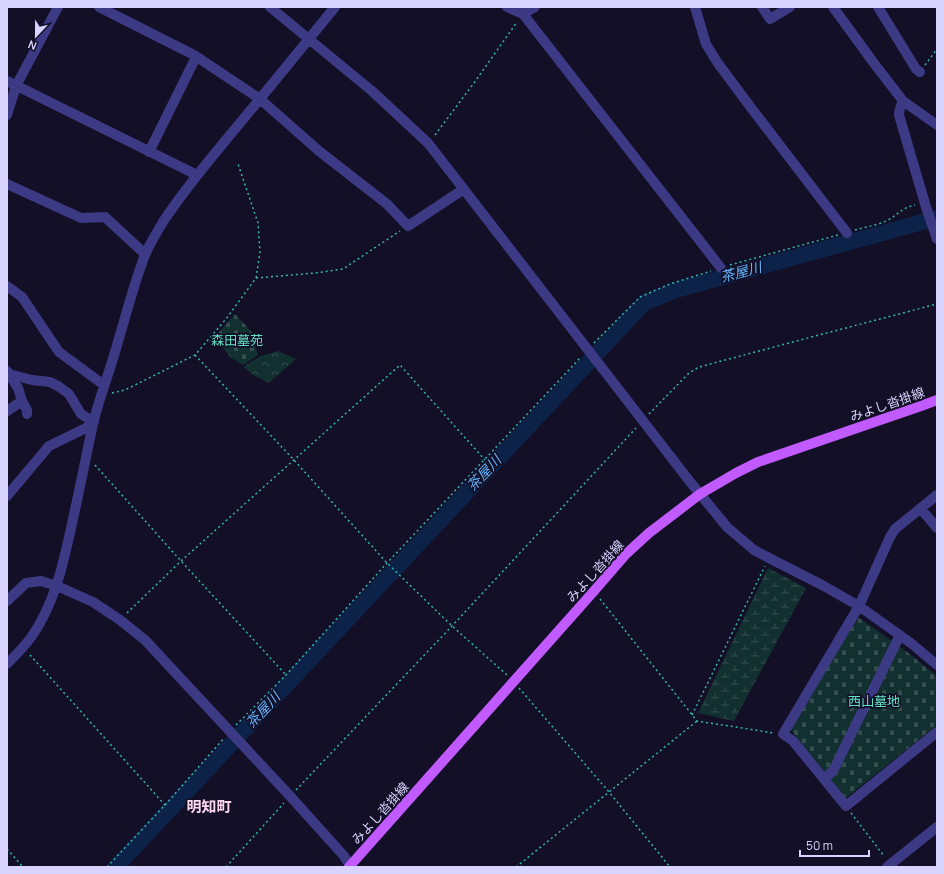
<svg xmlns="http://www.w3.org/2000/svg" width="944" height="874" viewBox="0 0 944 874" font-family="Manrope,'Noto Sans JP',sans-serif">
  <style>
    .forest { fill: url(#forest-crowns) }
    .wetland { fill: url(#wetland-marsh) }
    .cemetery { fill: url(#cemetery-stones) }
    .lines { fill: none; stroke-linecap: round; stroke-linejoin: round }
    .river { stroke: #0c2248; stroke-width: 16 }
    .path { stroke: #2fb8b0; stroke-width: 1.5; stroke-dasharray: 2 3; stroke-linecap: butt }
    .minor { stroke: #3d3a85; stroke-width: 10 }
    .major { stroke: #c25bff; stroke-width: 10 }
    .labels { text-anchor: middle; stroke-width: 3.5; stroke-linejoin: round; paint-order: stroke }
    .park-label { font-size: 13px; fill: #5fe0c0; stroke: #130f26 }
    .street-label { font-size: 13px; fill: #d9d4ff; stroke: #130f26 }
    .water-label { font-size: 14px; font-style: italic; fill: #62b6ff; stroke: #130f26 }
    .quarter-label { font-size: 15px; font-weight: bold; fill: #ffd6f0; stroke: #130f26 }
  </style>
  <defs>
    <pattern id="forest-crowns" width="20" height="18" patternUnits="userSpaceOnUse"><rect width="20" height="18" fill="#12302f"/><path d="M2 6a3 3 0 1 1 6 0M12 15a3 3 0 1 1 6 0" fill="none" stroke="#344d4e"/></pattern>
    <pattern id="wetland-marsh" width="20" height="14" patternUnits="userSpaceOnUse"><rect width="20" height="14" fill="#12302f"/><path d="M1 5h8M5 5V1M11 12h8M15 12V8" fill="none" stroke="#344d4e"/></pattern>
    <pattern id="cemetery-stones" width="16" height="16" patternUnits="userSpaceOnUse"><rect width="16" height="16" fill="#12302f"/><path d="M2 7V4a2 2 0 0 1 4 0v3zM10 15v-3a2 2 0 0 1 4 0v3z" fill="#344d4e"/></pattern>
  </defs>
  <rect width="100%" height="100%" fill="#130f26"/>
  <path class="forest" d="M278 351 296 359 269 383 255 376 243 367 261 356Z"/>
  <path class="wetland" d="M768 568 806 588 734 721 698 713Z"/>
  <path class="cemetery" d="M235 314 251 331 258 355 243 365 230 357 215 337Z
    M858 617 906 651 937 676V725L846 798 789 728Z"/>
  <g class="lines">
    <path class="river" d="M116 867 644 303 676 290 937 218"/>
    <path class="path" d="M925 65 937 49
      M435 135 474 83 517 22
      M855 230C866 227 878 225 888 220 899 214 901 208 915 205
      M730 265 838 235
      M256 278 315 273 343 269 400 231
      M594 343 640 297 670 284 711 271
      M195 355 294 460 387 563 452 626 507 675
      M112 393 125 390 195 355 226 319 256 278 260 252 258 223 238 164
      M649 414 689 373 699 367 819 335 937 304
      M95 465 181 561 286 675
      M600 599 697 721 774 733
      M127 613 181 561 400 365 485 460
      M30 655 165 805
      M519 688 609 792 670 867
      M692 715 765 566
      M236 725 286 675 387 563 581 357
      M296 790 452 626 636 428
      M851 813 884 856
      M7 849 23 867
      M107 867 165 805 224 738
      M226 867 284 803
      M516 867 697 721"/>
    <path class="minor" d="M99 7 194 55 260 99 319 151 387 204 408 226 464 189
      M270 7 372 91 428 143 691 483 727 527 754 550 769 558 822 585 859 606 912 644 937 665
      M507 7 523 14 721 268
      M695 7 706 44 717 62 752 109 847 233
      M762 7 770 19 790 7
      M833 7 873 62 903 101 937 125
      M878 7 916 69 920 72
      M523 14 535 7
      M7 81 197 175
      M903 101C901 105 899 109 899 115L926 207 937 239
      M7 115 16 86 58 7
      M149 152 196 57
      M7 184 81 218 105 217 145 254
      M7 286 22 297 59 352 104 385
      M7 371 18 388 22 401 7 411
      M22 401 27 410V414
      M937 495 895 529 890 537 859 606 783 734 793 741 846 806 937 732
      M7 496 49 446 84 429 94 422 81 414 69 394 58 386 50 382 32 380 9 374
      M921 509 937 528
      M7 601 26 583 41 581 57 586 93 602 120 620 145 640 290 796 344 856 351 867
      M7 664C16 655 25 646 32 636 56 601 64 560 73 519 80 488 86 456 93 424 99 399 108 376 115 352 125 319 133 286 145 255 150 243 157 232 163 222 183 191 207 163 230 135 265 93 300 50 335 7
      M824 779 833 771 900 635
      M887 867 937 827"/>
    <path class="major" d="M349 867 594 591 626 554 649 533 700 494 736 473 758 462 921 406 937 400"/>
  </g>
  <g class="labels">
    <g class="park-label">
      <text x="237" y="345">森田墓苑</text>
      <text x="874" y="706">西山墓地</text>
    </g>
    <g class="street-label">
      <text transform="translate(887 404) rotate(-19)" y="5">みよし沓掛線</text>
      <text transform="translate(595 571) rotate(-48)" y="5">みよし沓掛線</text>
      <text transform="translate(380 813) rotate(-48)" y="5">みよし沓掛線</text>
    </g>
    <g class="water-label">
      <text transform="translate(741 272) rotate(-15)" y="5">茶屋川</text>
      <text transform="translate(484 473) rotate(-47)" y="5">茶屋川</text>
      <text transform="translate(263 710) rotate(-47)" y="5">茶屋川</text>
    </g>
    <g class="quarter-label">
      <text x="209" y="812">明知町</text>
    </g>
  </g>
  <rect width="944" height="874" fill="none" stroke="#d9d4ff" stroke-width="16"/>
  <g transform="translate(36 36) rotate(202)" stroke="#130f26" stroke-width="3" paint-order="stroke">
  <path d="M0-3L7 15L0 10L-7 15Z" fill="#d9d4ff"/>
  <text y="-6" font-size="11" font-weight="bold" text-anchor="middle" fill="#d9d4ff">N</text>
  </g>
  <path d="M800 850v6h69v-6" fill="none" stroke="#d9d4ff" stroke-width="2"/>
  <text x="806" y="850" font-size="12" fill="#d9d4ff" stroke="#130f26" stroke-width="3" paint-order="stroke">50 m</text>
</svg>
